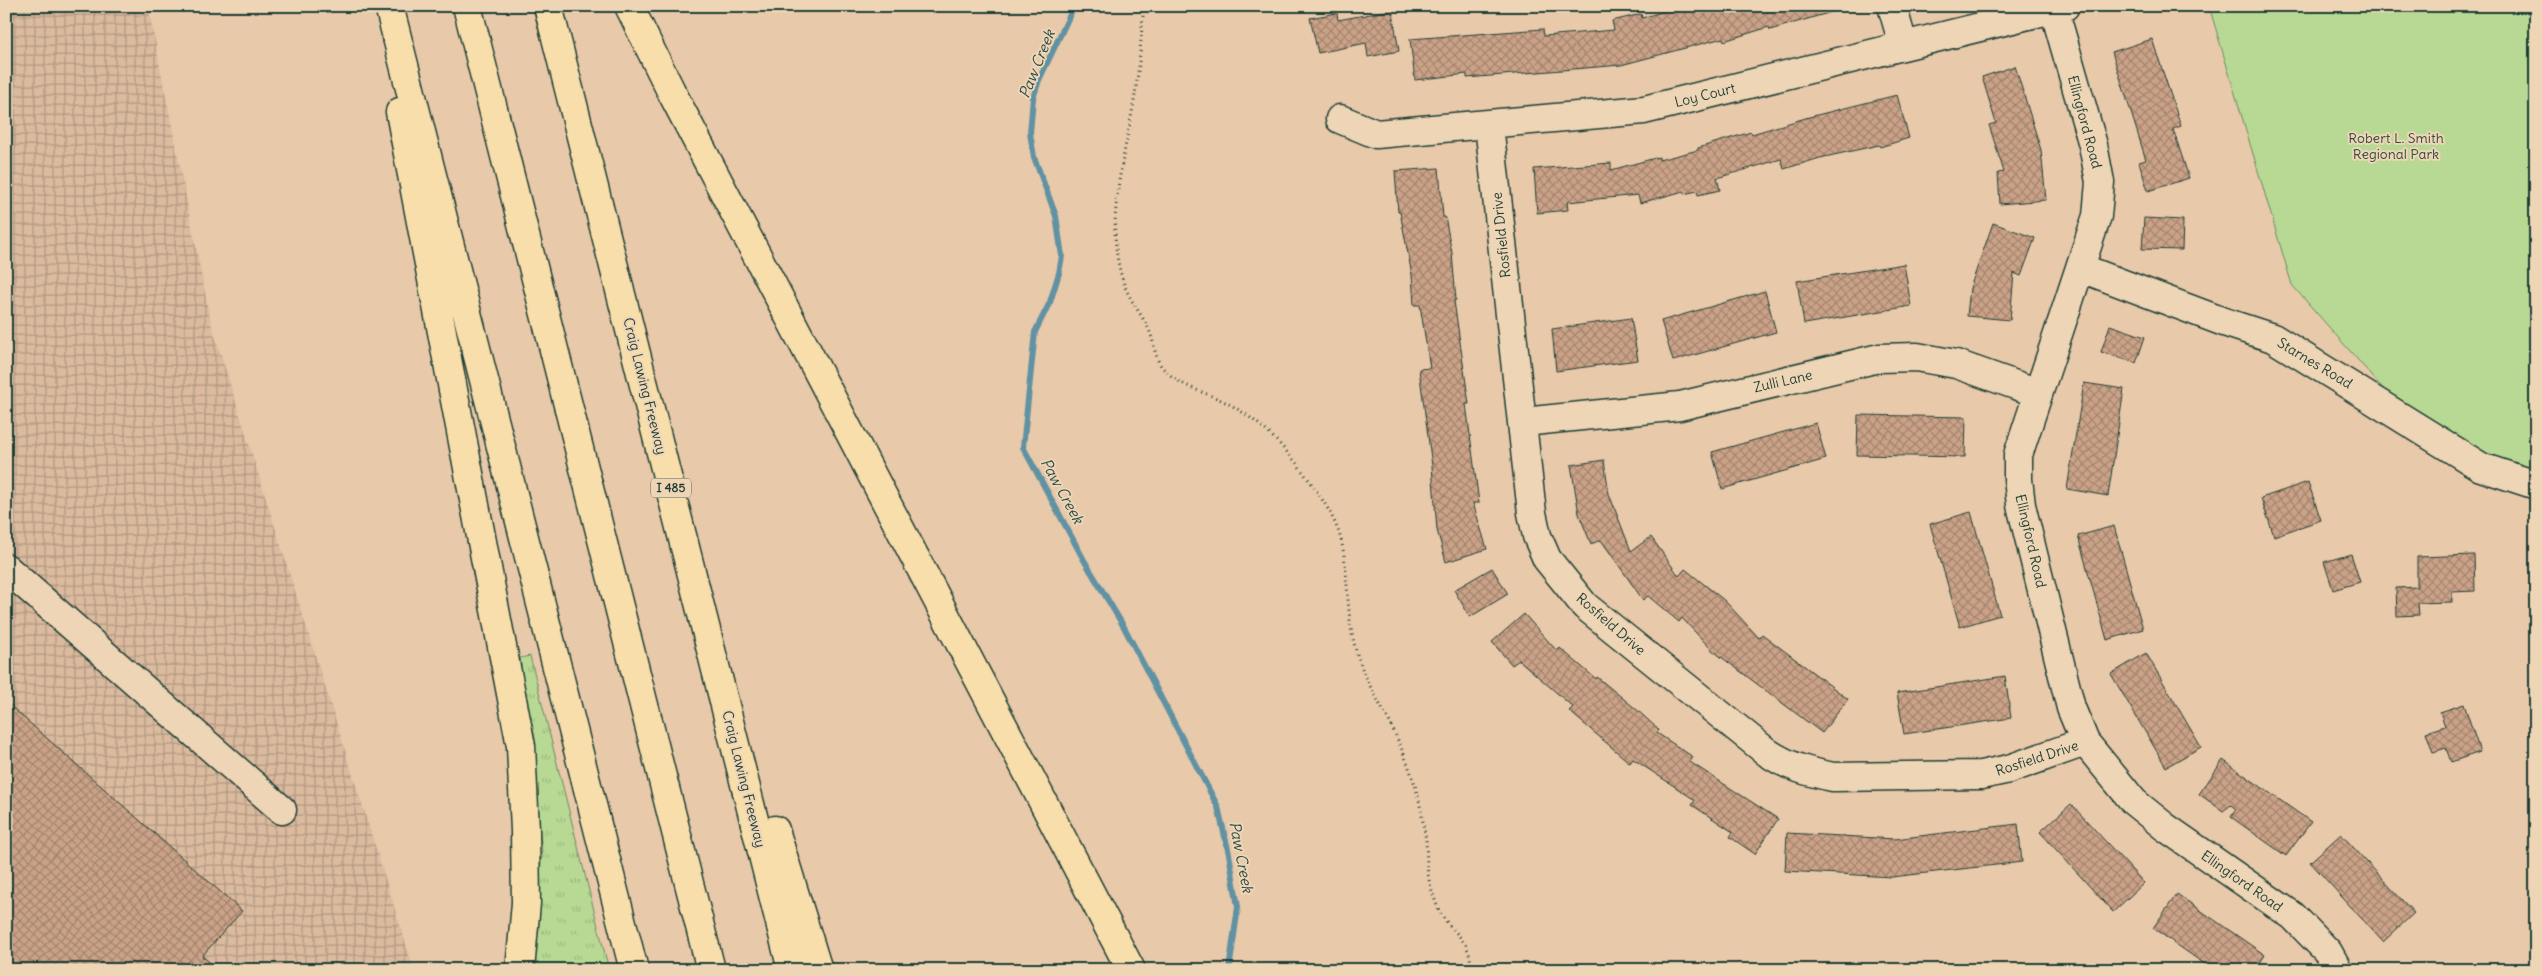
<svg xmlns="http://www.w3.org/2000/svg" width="2542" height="976" viewBox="0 0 2542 976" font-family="Delius,sans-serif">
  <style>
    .industrial { fill: url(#industrial-grid) }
    .grass { fill: url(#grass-tufts); stroke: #6b8b64 }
    .green { fill: #b7d993; stroke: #6b8b64 }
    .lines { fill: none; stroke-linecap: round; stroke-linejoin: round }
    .stream { stroke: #6192a3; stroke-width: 6 }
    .building { fill: url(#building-cross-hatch); stroke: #1f3d34 }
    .minor-casing { stroke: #1f3d34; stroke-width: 31 }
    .highway-casing { stroke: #1f3d34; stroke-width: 31 }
    .path { stroke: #1f3d34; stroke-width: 3; stroke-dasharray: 1 4; stroke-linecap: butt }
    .minor { stroke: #edd5b5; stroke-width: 28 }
    .highway { stroke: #f8deab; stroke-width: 28 }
    .labels { text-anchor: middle; stroke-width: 4; stroke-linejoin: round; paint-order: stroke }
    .shield { fill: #edd5b5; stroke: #5d6b5b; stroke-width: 1 }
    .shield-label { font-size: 12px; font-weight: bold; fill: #1f3d34 }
    .street-label { font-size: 14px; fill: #1f3d34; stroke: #edd5b5 }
    .park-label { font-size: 14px; fill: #2e4d3e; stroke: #edd5b5 }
    .water-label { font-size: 15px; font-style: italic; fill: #2a4b46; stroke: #edd5b5 }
  </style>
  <defs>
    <pattern id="industrial-grid" width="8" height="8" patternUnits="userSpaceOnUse" patternTransform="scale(1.25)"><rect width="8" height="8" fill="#dbba9e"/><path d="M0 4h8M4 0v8" fill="none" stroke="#b19882"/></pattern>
    <pattern id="grass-tufts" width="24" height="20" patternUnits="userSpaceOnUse" patternTransform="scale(1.25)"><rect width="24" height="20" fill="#b7d993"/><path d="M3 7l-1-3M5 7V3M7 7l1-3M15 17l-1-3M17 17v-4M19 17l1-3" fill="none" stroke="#9dbb7f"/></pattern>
    <pattern id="building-cross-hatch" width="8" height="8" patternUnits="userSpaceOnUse" patternTransform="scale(1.25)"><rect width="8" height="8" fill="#cba287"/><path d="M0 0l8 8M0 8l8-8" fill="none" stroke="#a4856f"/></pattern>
  </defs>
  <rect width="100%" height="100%" fill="#e8c9aa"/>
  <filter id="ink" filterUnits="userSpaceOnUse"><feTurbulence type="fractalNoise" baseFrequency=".02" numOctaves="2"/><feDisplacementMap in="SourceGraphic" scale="10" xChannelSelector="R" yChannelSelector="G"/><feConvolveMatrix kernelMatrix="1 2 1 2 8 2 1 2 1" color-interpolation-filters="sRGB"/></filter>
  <g filter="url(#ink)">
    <path class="industrial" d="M6 6H148L211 323 414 970H6Z"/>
    <path class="grass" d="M530 656 609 970H532L542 851 520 658Z"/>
    <path class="green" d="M2209 6H2536V485L2415 425 2292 285Z"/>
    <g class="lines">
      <path class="stream" d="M1074 6 1039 80 1033 98 1030 133 1034 157 1056 216 1062 256 1059 273 1050 302 1035 332 1023 447 1084 560 1124 627 1218 807 1229 854 1238 907 1229 970"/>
    </g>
    <path class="building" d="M1680 6H1834L1835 11 1770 30 1769 27 1724 41 1723 38 1621 65 1467 78V74L1415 80 1410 39 1543 29 1544 36 1614 30 1612 21 1641 14 1642 18Z
      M1392 10 1399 51 1368 57 1366 43 1318 53 1310 18 1337 13 1338 20Z
      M2152 39 2181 126 2173 129 2189 178 2148 191 2139 162 2146 160 2112 52Z
      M2015 66 2041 150 2046 200 2000 204 1998 173 2004 172 1989 125 1996 123 1982 77Z
      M1897 95 1909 138 1880 147 1879 145 1820 158 1784 169 1781 159 1717 178 1720 190 1698 195 1697 191 1684 194V191L1640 203 1638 195 1567 202 1568 210 1537 213 1534 169 1611 163V170L1659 157V160L1698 150V148L1751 132 1752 134 1809 117Z
      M1439 168 1443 217H1445L1452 253 1456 300 1454 301 1469 404H1466L1479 503H1473L1487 549 1446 562 1437 530 1432 466 1419 369 1430 368 1420 305H1414L1412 275 1400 212H1398L1395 171Z
      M2144 218 2183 220 2182 250 2142 249Z
      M1993 223 2035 238 2021 276 2014 273 2010 320 1967 316 1970 288Z
      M1904 264 1911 306 1804 324 1797 281Z
      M1765 291 1776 332 1673 361 1661 321Z
      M1631 318 1638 360 1556 371 1552 329Z
      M2110 325 2145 337 2136 363 2101 352Z
      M2084 383 2124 389 2108 496 2067 489Z
      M1858 415 1966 417 1965 457 1857 455Z
      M1816 423 1826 459 1722 489 1712 452Z
      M1604 460 1609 494 1631 551 1651 537 1679 576 1685 569 1725 601 1759 638 1762 634 1848 699 1822 733 1712 650 1682 618 1679 622 1648 596 1643 600 1601 540 1591 544 1579 514 1571 465Z
      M2308 482 2321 520 2274 536 2261 498Z
      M1971 512 2000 615 1960 627 1930 524Z
      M2114 526 2143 629 2107 640 2078 536Z
      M2351 554 2360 582 2333 590 2324 562Z
      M2474 555 2475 591 2452 592V602L2418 603 2419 615 2397 616 2396 588 2417 587V557Z
      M1492 568 1508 594 1470 617 1454 590Z
      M1524 614 1557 651 1560 648 1596 679 1597 677 1636 709 1659 730 1657 733 1693 757 1690 762 1778 819 1755 854 1730 837 1733 832 1692 805 1695 800 1633 759 1630 763 1569 711 1573 707 1519 660 1512 665 1492 642Z
      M2146 653 2201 747 2166 767 2111 674Z
      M2005 676 2011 718 1904 734 1897 693Z
      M6 702 242 911 202 956 219 970H6Z
      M2464 704 2480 752 2451 762 2446 748 2433 752 2426 732 2445 726 2440 712Z
      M2223 760 2311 822 2286 856 2231 817 2236 809 2231 805 2223 811 2199 794Z
      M2071 804 2144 883 2113 912 2040 832Z
      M2018 824 2022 862 1892 877 1785 871 1787 833 1895 839Z
      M2341 834 2414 913 2383 942 2310 862Z
      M2177 894 2265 955 2255 970H2213L2153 928Z"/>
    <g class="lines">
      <defs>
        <path id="minor" d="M1892 6 1903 44
          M2054 9 2093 145 2100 182 2097 216 2018 455V479L2021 505 2071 708 2085 742 2134 802 2165 827 2293 916 2328 952 2338 970
          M1340 119 1376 134 1644 110 2065 6
          M1489 125 1532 513 1537 536 1547 559 1585 606 1768 753C1789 767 1809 772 1833 777L1981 775 2009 769 2085 742
          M2081 268 2224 322 2273 338 2481 467 2536 485
          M1523 422 1680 406 1879 358 1917 357 1956 364 2038 393
          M6 568 282 810"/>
        <path id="highway" d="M389 6 634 970
          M467 6 711 970
          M548 6 792 970
          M629 6 671 91 1131 970
          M400 112 521 746 525 830 526 903 520 970
          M775 830 818 970"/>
      </defs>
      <use href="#minor" class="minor-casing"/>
      <use href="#highway" class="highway-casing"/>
      <path class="path" d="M1144 6C1141 33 1140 61 1136 88 1127 153 1101 222 1125 287 1132 304 1145 318 1151 335 1155 347 1155 361 1165 370 1181 388 1207 392 1227 403 1256 418 1281 443 1300 468 1317 491 1336 516 1342 544 1349 578 1346 613 1355 647 1362 674 1376 697 1389 721 1399 741 1407 761 1414 782 1420 800 1423 822 1426 841 1427 855 1426 869 1430 884 1433 894 1436 905 1441 914 1455 936 1471 939 1471 970"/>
      <use href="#minor" class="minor"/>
      <use href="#highway" class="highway"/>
    </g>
  </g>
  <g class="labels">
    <rect class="shield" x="651" y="478.5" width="40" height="19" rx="4"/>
    <g class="shield-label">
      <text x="671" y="492">I 485</text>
    </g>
    <g class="street-label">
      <text transform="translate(1705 95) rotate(-14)" y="5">Loy Court</text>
      <text transform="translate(2085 122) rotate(75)" y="5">Ellingford Road</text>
      <text transform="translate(1501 235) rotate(-96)" y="5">Rosfield Drive</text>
      <text transform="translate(2315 363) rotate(31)" y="5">Starnes Road</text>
      <text transform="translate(1783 381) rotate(-13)" y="5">Zulli Lane</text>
      <text transform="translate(645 386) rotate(76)" y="5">Craig Lawing Freeway</text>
      <text transform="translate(2031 541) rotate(77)" y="5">Ellingford Road</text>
      <text transform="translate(1611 624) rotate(41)" y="5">Rosfield Drive</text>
      <text transform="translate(2037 758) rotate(-18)" y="5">Rosfield Drive</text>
      <text transform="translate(744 779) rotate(76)" y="5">Craig Lawing Freeway</text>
      <text transform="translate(2242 881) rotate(35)" y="5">Ellingford Road</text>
    </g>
    <g class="park-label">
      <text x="2396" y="143">Robert L. Smith<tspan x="2396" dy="16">Regional Park</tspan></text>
    </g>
    <g class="water-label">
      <text transform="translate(1037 64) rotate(-68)" y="5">Paw Creek</text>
      <text transform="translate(1062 491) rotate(61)" y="5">Paw Creek</text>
      <text transform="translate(1241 857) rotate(79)" y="5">Paw Creek</text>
    </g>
  </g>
  <rect width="2542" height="976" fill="none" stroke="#edd5b5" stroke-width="25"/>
  <rect x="12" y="12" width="2517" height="951" fill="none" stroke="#1f3d34" stroke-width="2" filter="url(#ink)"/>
</svg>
